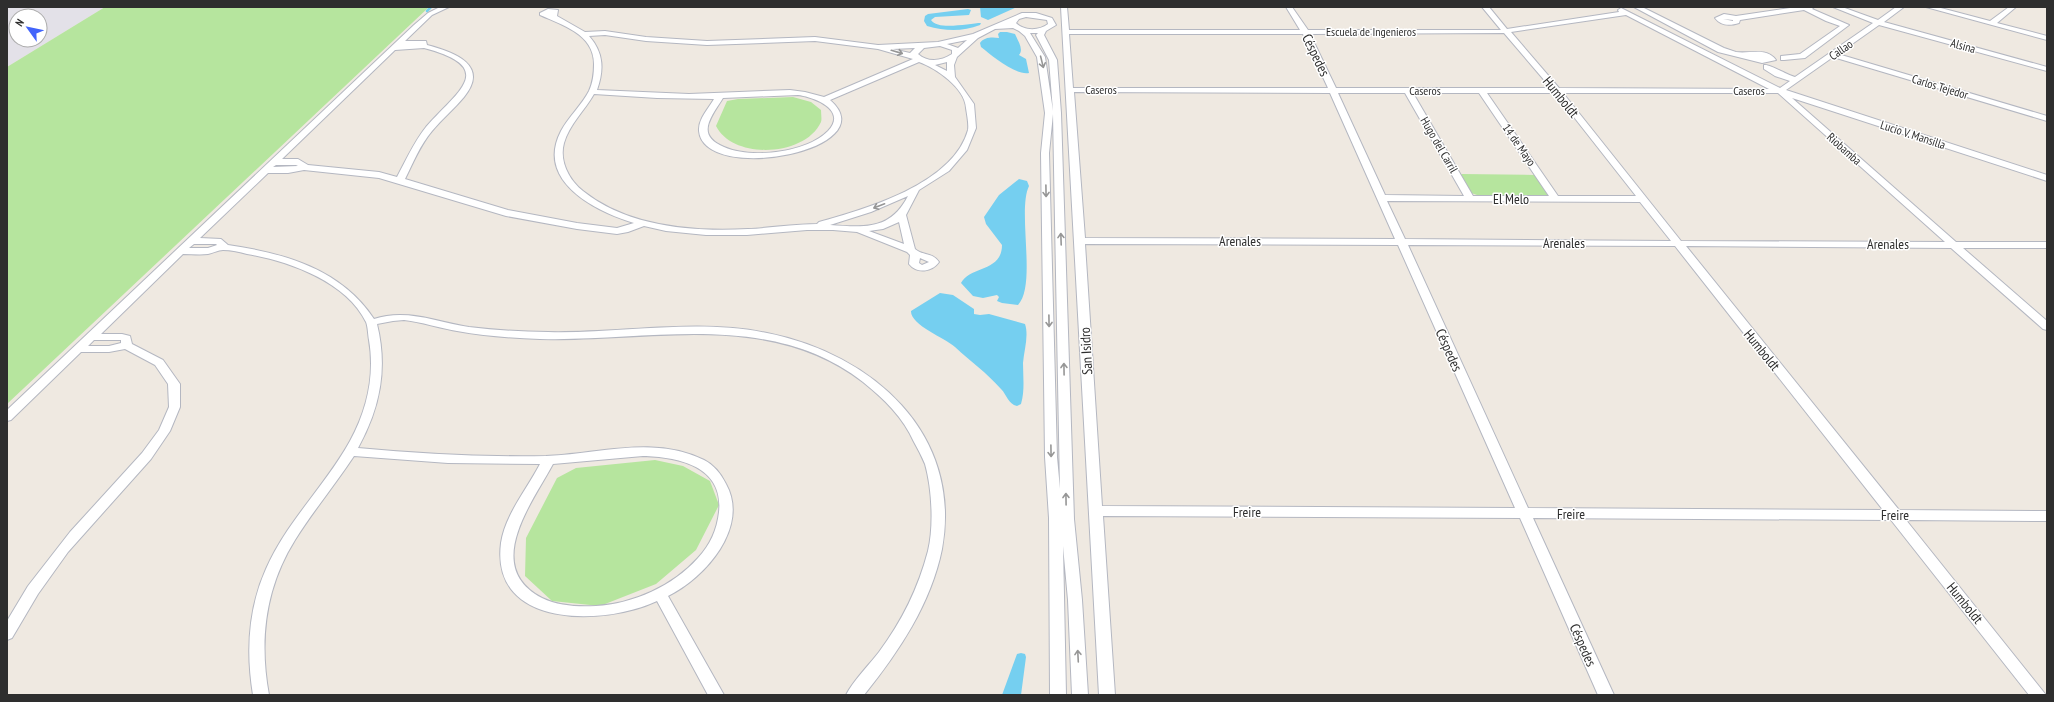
<svg xmlns="http://www.w3.org/2000/svg" width="2054" height="702" viewBox="0 0 2054 702" font-family="'PT Sans Narrow',sans-serif">
  <style>
    .industrial { fill: #e3e1e8; fill-rule: evenodd }
    .green { fill: #b6e59e }
    .water { fill: #75cff0 }
    .lines { fill: none; stroke-linecap: round; stroke-linejoin: round }
    .stream { stroke: #75cff0; stroke-width: 2.5 }
    .street-casing { stroke: #b4b7c1; stroke-width: 2 }
    .street { fill: #fff; fill-rule: evenodd }
    .oneway { stroke: #969696 }
    .labels { text-anchor: middle; stroke-width: 3; stroke-linejoin: round; paint-order: stroke }
    .far-street-label { font-size: 12px; fill: #2e2e2e; stroke: #fff }
    .street-label { font-size: 14px; fill: #2e2e2e; stroke: #fff }
  </style>
  <rect width="100%" height="100%" fill="#efe9e1"/>
  <path class="industrial" d="M7 7H105L7 67ZM16 16H40V40H16Z"/>
  <path class="green" d="M105 7H429L7 404V67Z
    M793 97 811 102 821 110C821 114 822 119 821 122 805 157 733 160 716 126L727 101 738 99Z
    M1461 174 1536 175 1548 194 1544 197 1477 195 1471 193Z
    M655 460 683 466 710 481 719 505 696 550 656 584 600 606 552 601 525 576 526 538 557 478 576 468Z"/>
  <path class="water" d="M980 7H1017L988 20 981 17Z
    M968 9 971 10 969 15 935 17 931 20C938 31 970 23 981 23L980 25C962 32 945 31 927 26L924 21 925 16 928 14Z
    M1000 32H1007L1015 34C1018 41 1024 49 1019 55L1026 59 1029 73C1016 76 991 55 981 47L980 43C984 37 992 37 999 38L998 34Z
    M1019 179 1027 181 1029 186C1017 211 1037 285 1018 305L1002 303 997 301 999 297 997 295 983 298 973 296 961 283C970 266 1002 272 1002 245L986 224 984 217 999 195Z
    M940 293 953 295 974 309V314L980 315 989 314 1025 324C1029 336 1024 350 1023 363 1023 377 1025 390 1021 404L1017 406C1008 404 1007 395 1001 389 987 373 970 361 955 347 945 338 910 325 911 311Z
    M1021 653 1025 654 1026 657 1021 695H1002L1017 654Z"/>
  <g class="lines">
    <path class="stream" d="M427 11 431 7"/>
    <defs>
      <path id="street" d="M440 7H449L432 15 405 41H426L427 45C454 52 490 65 464 97 454 109 442 119 432 131 420 145 413 163 405 179L508 210 577 223 617 228 634 223C595 211 535 181 561 131 569 116 582 105 589 91 593 82 594 74 594 64 594 34 562 25 540 15V13L548 9 558 10 557 16 585 32 605 31 646 37 707 41 815 37 878 45 938 42 973 34 1022 13H1036L1052 18 1056 25 1046 31 1044 35 1057 60 1061 113 1074 519 1082 600 1088 695H1072L1068 600 1063 546 1066 695H1050L1049 518 1045 457 1041 153 1045 113 1037 57 1025 36 1019 31 1013 28 995 29 978 38 957 57 954 65 955 77 974 104 976 128 967 150 949 171 919 190 906 215 915 249C923 256 932 252 939 262 932 272 917 274 909 264L910 255 907 252 857 232 833 230H807L747 235H706L666 231 644 226 628 232 617 234 577 229 506 216 379 178 304 170 288 173H268L200 238 221 239 228 245C284 253 341 269 374 319 406 308 437 322 469 327 495 330 521 332 548 332 620 334 695 318 767 333 872 354 963 433 942 549 931 604 898 653 864 695H846C853 681 869 665 879 652 902 621 918 589 928 551 934 526 932 489 925 464 922 457 918 449 914 442 903 417 884 399 863 382 769 309 649 342 540 339 512 338 484 336 457 331 439 328 422 322 404 320L393 321 377 324C388 369 380 408 358 448 421 454 483 457 546 456 598 454 654 435 704 460 714 465 721 474 726 484 750 527 705 578 668 596L724 695H708L657 601C604 626 490 629 501 543 505 515 527 489 540 464L448 463 354 456C335 485 313 511 295 540 265 588 259 641 269 695H253C246 652 248 609 266 569 287 521 326 485 350 441 367 410 375 375 369 340 368 335 368 327 366 322 346 281 288 261 247 254 240 252 231 250 223 250 218 250 213 253 208 254 200 255 191 254 183 254L101 334H122L130 336 132 344 163 360 180 384V407L170 431 151 459 68 552 38 594 12 638 7 640V621L28 586 70 532 142 453 159 430 169 407 168 384 155 365 125 349 109 352H81L11 420 7 421V410L414 25 428 13ZM1026 17 1047 20 1048 24C1039 31 1024 31 1016 23L1019 19ZM1030 33H1038L1036 35 1049 60 1053 111 1045 57ZM605 35 646 41 707 45 815 41 878 49 913 59 824 97 805 92 790 90 689 94 597 90C604 70 604 53 589 36ZM967 40 958 48 947 44ZM940 46 952 50V54C941 61 928 63 918 54L924 48ZM424 48C500 68 456 92 426 127 414 142 406 160 397 177L379 172 308 165 298 159H282L395 50ZM915 48 910 53 892 49ZM919 62C936 68 965 88 966 108 967 115 969 124 968 130 953 184 866 209 819 222L817 224C794 224 771 228 748 229 693 232 628 227 583 191 569 180 559 161 564 143 569 125 585 110 594 94L657 98 714 99C709 108 698 119 699 131 704 185 888 150 830 100ZM947 62V71L935 65ZM798 95C814 97 848 110 828 131 806 153 751 159 724 147 695 135 711 117 723 98ZM1053 114 1060 489 1057 457 1049 153ZM276 165H296L298 166 273 167ZM908 196C890 231 864 227 830 225L871 212ZM899 222 904 244 869 231 883 229ZM194 244H216L217 245 208 248H189ZM920 258 929 262 922 265 919 263ZM94 340H121V343L109 346H88ZM643 456C678 457 724 466 719 512 717 530 710 545 698 558 673 586 633 604 596 606 578 607 558 606 542 598 482 567 532 503 553 464Z
        M1061 7H1067L1069 30H1300L1286 7H1292L1308 30H1501L1482 7H1489L1507 29 1619 12 1618 10 1621 8 1780 88 1790 81 1775 76 1764 69V65C1770 64 1787 75 1795 77L1873 23 1833 7H1842L1878 20 1896 7H1904L1884 22 2047 67V71L1879 25 1838 54 2047 116V121L1833 57 1786 90 2047 175V181L1792 98 1956 242H2047V248H1963L2047 321V330L2043 329 1951 248 1686 246 1899 510 2047 511V521L1906 520 2046 695H2029L1891 520 1533 518 1614 695H1598L1520 518 1103 516 1115 695H1099ZM1626 15 1769 89 1559 88 1511 32ZM1504 33 1551 88H1336L1310 34ZM1069 34H1303L1328 88H1073ZM1074 92 1330 93 1395 239 1085 238ZM1338 93H1405L1464 196 1385 195ZM1413 93H1479L1549 196H1473ZM1487 93H1555L1636 196H1558ZM1563 93H1778L1945 242 1681 241ZM1387 201 1640 202 1671 241 1405 239ZM1085 244 1398 245 1515 508 1102 506ZM1408 245 1675 246 1883 510 1528 508Z
        M1634 7H1642L1724 48C1728 49 1732 51 1736 52 1750 54 1766 47 1776 60L1762 63 1718 52Z
        M1797 7H1814L1812 9 1849 25 1805 58 1784 60H1781V56L1800 54 1840 26 1826 21 1804 10 1740 20 1739 23C1730 26 1721 26 1715 18L1724 14 1736 16ZM1723 19 1733 20V21Z
        M1926 7H1937L1990 21 2009 7H2016L1997 23 2047 36V40Z"/>
    </defs>
    <use href="#street" class="street-casing"/>
    <use href="#street" class="street"/>
  </g>
  <defs><path id="oneway-shaft" d="M-6 0H5M1.5-3L5.5 0L1.5 3" fill="none" stroke-width="1.6" stroke-linecap="round" stroke-linejoin="round"/></defs>
  <g class="oneway">
    <use href="#oneway-shaft" transform="translate(897 52) rotate(16)"/>
    <use href="#oneway-shaft" transform="translate(1042 62) rotate(76)"/>
    <use href="#oneway-shaft" transform="translate(1046 191) rotate(89)"/>
    <use href="#oneway-shaft" transform="translate(879 206) rotate(159)"/>
    <use href="#oneway-shaft" transform="translate(1061 239) rotate(-92)"/>
    <use href="#oneway-shaft" transform="translate(1049 321) rotate(89)"/>
    <use href="#oneway-shaft" transform="translate(1064 369) rotate(-91)"/>
    <use href="#oneway-shaft" transform="translate(1051 451) rotate(89)"/>
    <use href="#oneway-shaft" transform="translate(1066 499) rotate(-91)"/>
    <use href="#oneway-shaft" transform="translate(1078 656) rotate(-93)"/>
  </g>
  <g class="labels">
    <g class="far-street-label">
      <text x="1371" y="36">Escuela de Ingenieros</text>
      <text transform="translate(1963 46) rotate(15)" y="4">Alsina</text>
      <text transform="translate(1841 50) rotate(-35)" y="4">Callao</text>
      <text transform="translate(1940 87) rotate(17)" y="4">Carlos Tejedor</text>
      <text x="1101" y="94">Caseros</text>
      <text x="1425" y="95">Caseros</text>
      <text x="1749" y="95">Caseros</text>
      <text transform="translate(1913 135) rotate(18)" y="4">Lucio V. Mansilla</text>
      <text transform="translate(1439 145) rotate(60)" y="4">Hugo del Carril</text>
      <text transform="translate(1519 145) rotate(55)" y="4">14 de Mayo</text>
      <text transform="translate(1844 149) rotate(42)" y="4">Riobamba</text>
    </g>
    <g class="street-label">
      <text transform="translate(1316 55) rotate(64)" y="5">Céspedes</text>
      <text transform="translate(1561 97) rotate(51)" y="5">Humboldt</text>
      <text x="1511" y="204">El Melo</text>
      <text x="1240" y="246">Arenales</text>
      <text x="1564" y="248">Arenales</text>
      <text x="1888" y="249">Arenales</text>
      <text transform="translate(1449 350) rotate(66)" y="5">Céspedes</text>
      <text transform="translate(1762 350) rotate(51)" y="5">Humboldt</text>
      <text transform="translate(1086 351) rotate(-93)" y="5">San Isidro</text>
      <text x="1247" y="517">Freire</text>
      <text x="1571" y="519">Freire</text>
      <text x="1895" y="520">Freire</text>
      <text transform="translate(1965 603) rotate(51)" y="5">Humboldt</text>
      <text transform="translate(1583 645) rotate(66)" y="5">Céspedes</text>
    </g>
  </g>
  <rect width="2054" height="702" fill="none" stroke="#2e2e2e" stroke-width="16"/>
  <g transform="translate(28 28) rotate(303)"><circle r="19" fill="#ffffff" stroke="#ababab"/>
  <path d="M0-3L7 15L0 10L-7 15Z" fill="#4264fb"/>
  <text y="-6" font-size="11" font-weight="bold" text-anchor="middle" fill="#2e2e2e">N</text>
  </g>
</svg>
